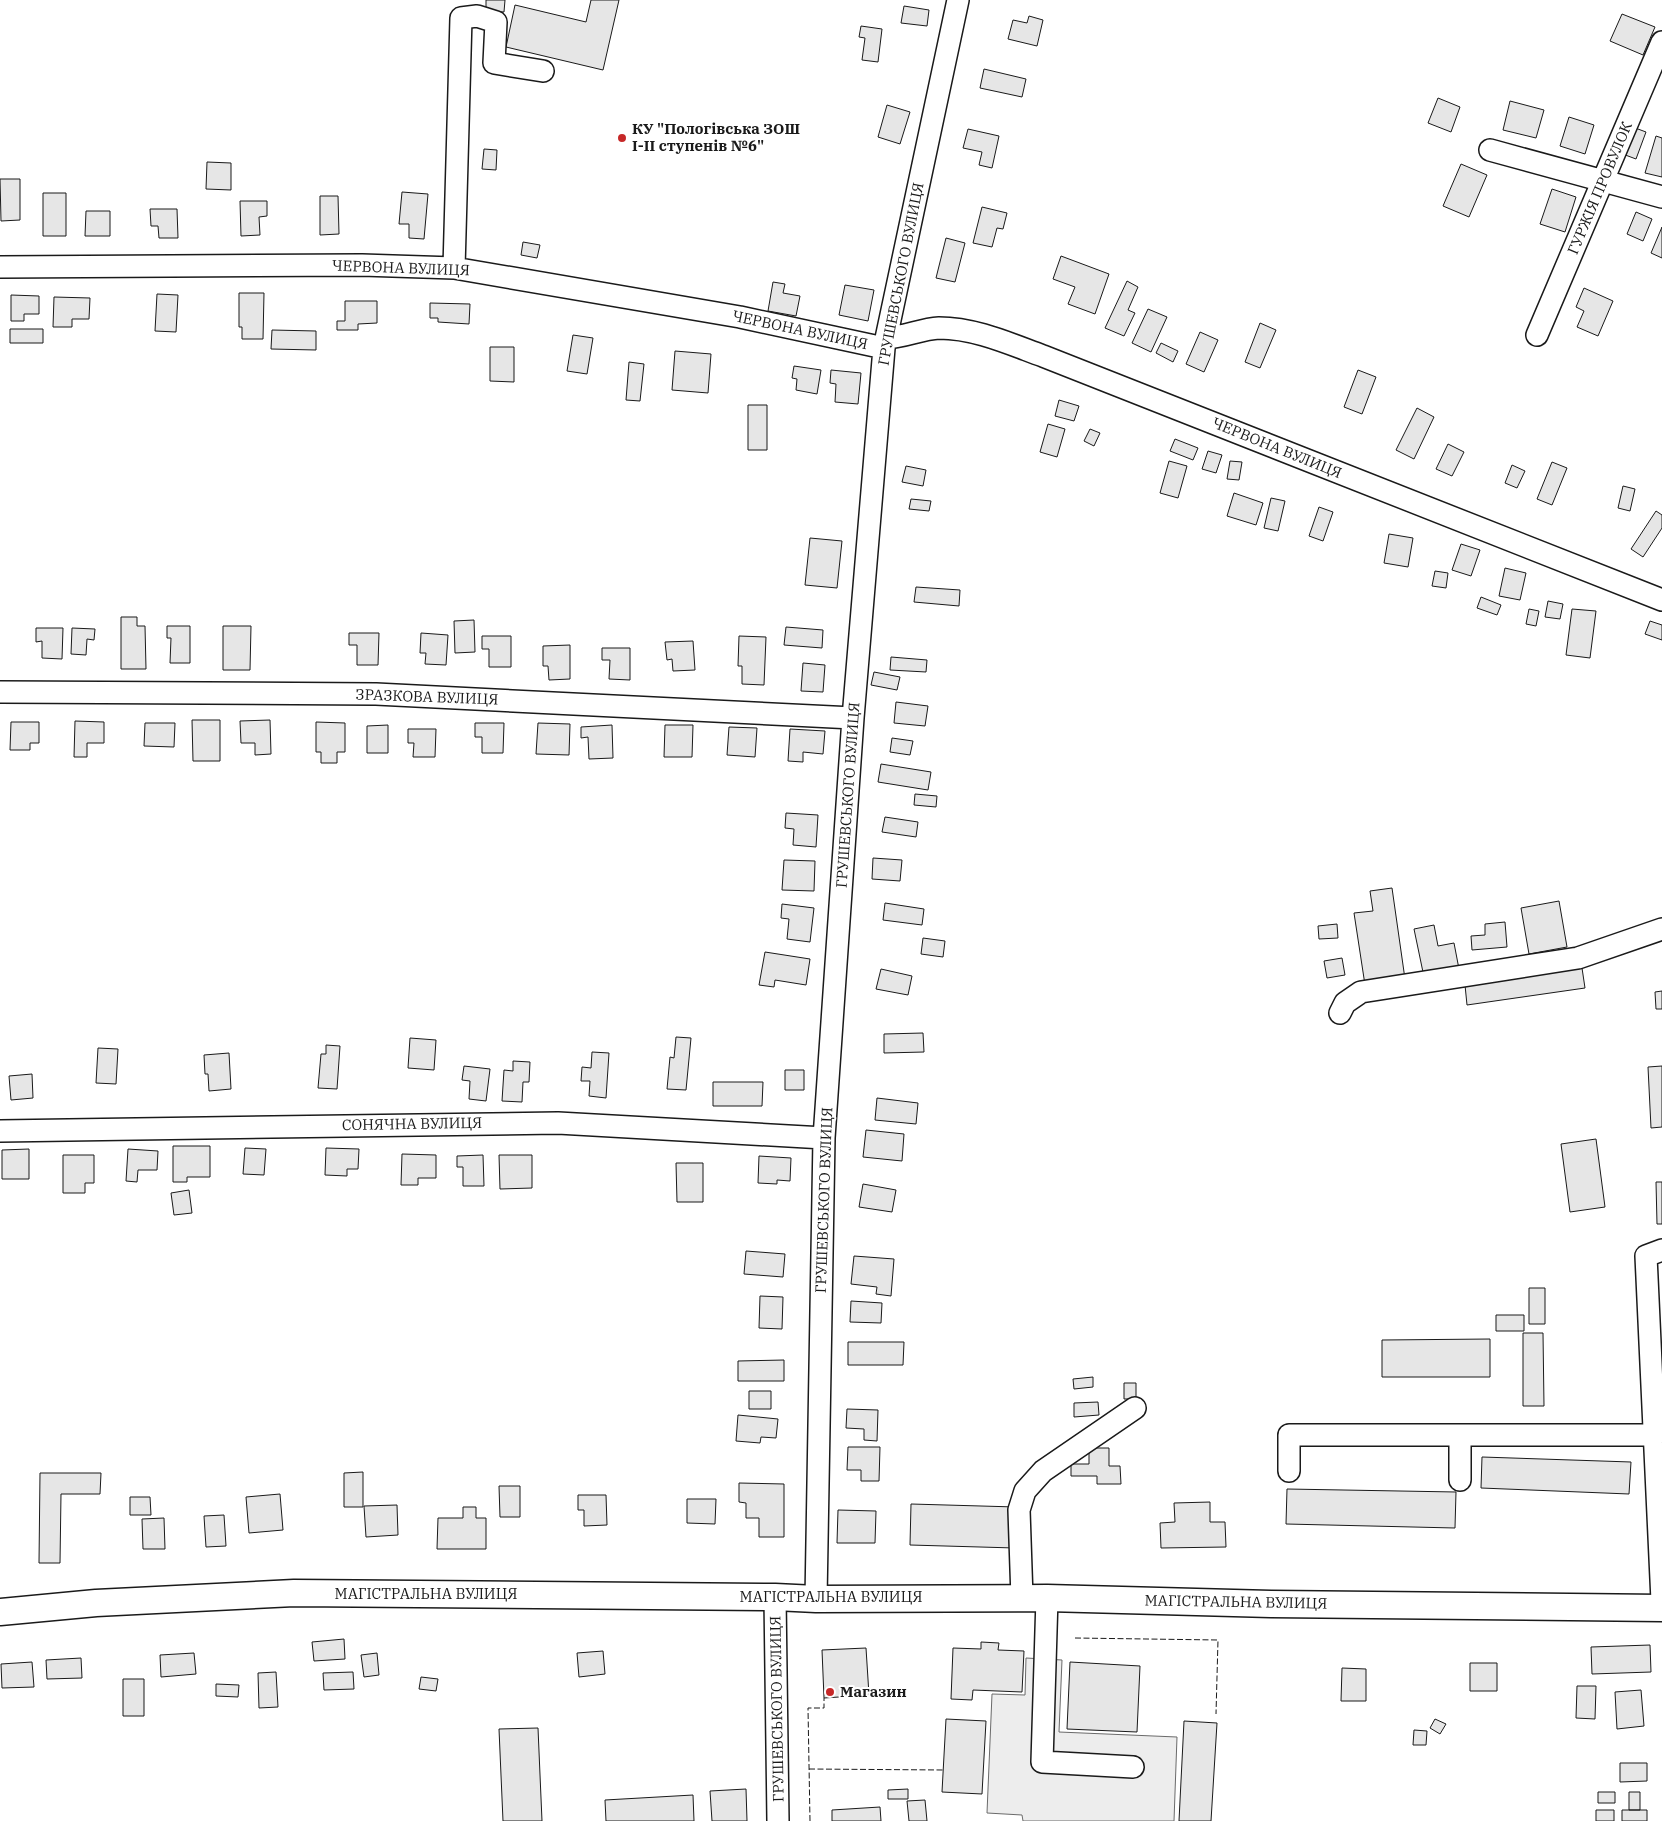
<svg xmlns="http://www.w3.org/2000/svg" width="1662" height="1821" viewBox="0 0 1662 1821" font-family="'IBM Plex Serif',serif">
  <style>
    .built { fill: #ededed; stroke: #6a6a6a }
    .building { fill: #e6e6e6; stroke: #1a1a1a }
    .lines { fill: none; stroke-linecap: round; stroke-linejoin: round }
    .minor-casing { stroke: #1a1a1a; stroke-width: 24 }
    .major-casing { stroke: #1a1a1a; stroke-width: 29 }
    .minor { stroke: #fff; stroke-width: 21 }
    .major { stroke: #fff; stroke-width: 26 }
    .fence { stroke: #1a1a1a; stroke-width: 1; stroke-dasharray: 6 2.5; stroke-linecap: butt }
    .poi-dot { fill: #c62828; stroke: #fff; stroke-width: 2 }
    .labels { text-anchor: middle; stroke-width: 4; stroke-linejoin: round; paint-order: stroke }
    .poi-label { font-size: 15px; font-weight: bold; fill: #1a1a1a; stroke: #fff; text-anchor: start }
    .street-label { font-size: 15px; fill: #1a1a1a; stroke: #fff }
  </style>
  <rect width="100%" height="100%" fill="#fff"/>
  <path class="built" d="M1026 1658 1062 1660 1059 1732 1177 1737 1174 1821H1023L1022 1815 987 1813 992 1694 1025 1695Z"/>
  <path class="building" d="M486 0H505L504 12 486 11Z
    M591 0H619L603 70 506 47 515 5 586 22Z
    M904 6 929 10 927 26 901 23Z
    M1622 14 1655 27 1643 55 1610 41Z
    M1029 16 1043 20 1037 46 1008 39 1013 20 1027 23Z
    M861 26 882 29 878 62 862 60 865 38 859 37Z
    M984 69 1026 79 1022 97 980 88Z
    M1438 98 1460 107 1451 132 1428 123Z
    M1510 101 1544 110 1536 138 1503 130Z
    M887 105 910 112 900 144 878 137Z
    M1569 117 1594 125 1585 154 1560 146Z
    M1630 126 1646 132 1636 159 1620 153Z
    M968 129 999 136 992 168 979 165 982 152 963 148Z
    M1656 136 1662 138V177L1645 173Z
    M484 149 497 150 496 170 482 169Z
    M207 162 231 163V190L206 189Z
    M1461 164 1487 175 1469 217 1443 206Z
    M0 179H20V220L1 221Z
    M1552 189 1576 197 1565 232 1540 224Z
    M402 192 428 194 424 239 409 238V224H399Z
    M43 193H66V236H43Z
    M320 196H338L339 234 320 235Z
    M240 201H267V216L259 217 260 235 241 236Z
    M982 207 1007 213 1003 229 997 228 992 247 973 243Z
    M150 209H177L178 238H159L158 226H151Z
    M86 211H110V236H85Z
    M1636 212 1652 219 1643 241 1627 234Z
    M1662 227V258L1651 253Z
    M946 238 965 243 955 282 936 278Z
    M523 242 540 245 537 258 521 255Z
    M1061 256 1109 274 1095 314 1068 304 1075 287 1053 279Z
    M1127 281 1138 287 1128 310 1135 313 1124 336 1105 328Z
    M773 282 785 284 783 293 800 296 796 316 768 311Z
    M845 285 874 290 868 321 839 315Z
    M1584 288 1613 301 1598 336 1577 327 1584 311 1576 307Z
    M239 293H264L263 339H242V327H239Z
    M157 294 178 295 176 332 155 331Z
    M11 295 39 296V314H24V321H11Z
    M54 297 90 298 89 319H72V327H53Z
    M345 301H377V323L358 324V330H337V321H345Z
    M430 303 470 304 469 324 438 322V318H430Z
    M1148 309 1167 317 1151 352 1132 343Z
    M1260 323 1276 330 1260 368 1245 362Z
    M10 329H43V343H10Z
    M272 330 316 331V350L271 349Z
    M1200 332 1218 340 1204 372 1186 364Z
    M573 335 593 338 587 374 567 371Z
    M1161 343 1178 351 1173 362 1156 353Z
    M490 347H514V382L490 381Z
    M675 351 711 354 708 393 672 390Z
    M629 362 644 364 640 401 626 400Z
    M794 366 821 370 817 394 796 390 797 379 792 378Z
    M831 370 861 373 858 404 835 402 836 384 830 383Z
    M1358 370 1376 377 1362 414 1344 407Z
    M1059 400 1079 406 1074 421 1055 416Z
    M748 405H767V450H748Z
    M1417 408 1434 417 1414 459 1396 450Z
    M1048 424 1065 429 1057 457 1040 452Z
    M1090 429 1100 433 1094 446 1084 441Z
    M1175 439 1198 448 1193 460 1170 451Z
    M1448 444 1464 452 1452 476 1436 469Z
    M1208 451 1222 455 1216 473 1202 469Z
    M1169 461 1187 466 1178 498 1160 493Z
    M1230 461 1242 462 1239 480 1227 479Z
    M1552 462 1567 468 1552 505 1537 499Z
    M1512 465 1525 471 1517 488 1505 483Z
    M906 466 926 470 923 486 902 482Z
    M1623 486 1635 489 1630 511 1618 508Z
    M1234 493 1263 503 1256 525 1227 516Z
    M1271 498 1285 501 1278 531 1264 528Z
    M911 499 931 501 929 511 909 509Z
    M1319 507 1333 512 1323 541 1309 536Z
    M1656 511 1662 515V528L1643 557 1631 549Z
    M1389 534 1413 538 1408 567 1384 563Z
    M810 538 842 541 837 588 805 585Z
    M1461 544 1480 550 1471 576 1452 570Z
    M1505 568 1526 573 1520 600 1499 596Z
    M1435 571 1448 573 1446 588 1432 586Z
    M916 587 960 590 959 606 914 602Z
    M1481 597 1501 605 1497 615 1477 608Z
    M1548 601 1563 604 1560 619 1545 617Z
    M1529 609 1539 611 1536 626 1526 624Z
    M1572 609 1596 611 1590 658 1566 655Z
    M121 617H137V626H145L146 669H121Z
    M474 620 475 652 455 653 454 621Z
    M1650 621 1662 625V640L1645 634Z
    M167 626H190V663H170L171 638H167Z
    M223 626H251L250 670H223Z
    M786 627 823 630 822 648 784 645Z
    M36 628H63L62 659 42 658V641L36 642Z
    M72 628 95 629 94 640 87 639 86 655 71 654Z
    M349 633H379L378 665H357V645H349Z
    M421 633 448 635 446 665 425 664 426 653H420Z
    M482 636H511V667H489V649H482Z
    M739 636 766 637 764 685 742 684V666H738Z
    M693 641 695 670 673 671 672 659 667 660 665 642Z
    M570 645V679L549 680 548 666H543V646Z
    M602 648H630V680L609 679 610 660H602Z
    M891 657 927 660 926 672 890 670Z
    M803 663 825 665 823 692 801 691Z
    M874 672 900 677 897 690 871 685Z
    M896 702 928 706 925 726 894 723Z
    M192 720H220V761H193Z
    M270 720 271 754 255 755V743H241L240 721Z
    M75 721 104 722V743H87V757H74Z
    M11 722H39V743H30V750H10Z
    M316 722 345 723V752H337V763H321V752H316Z
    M145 723H175L174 747 144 746Z
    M475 723H504L503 753H482V737H475Z
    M538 723 570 724 569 755 536 754Z
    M388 725V753H367V726Z
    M612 725 613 758 589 759 588 737 581 738V727Z
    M665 725H693L692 757H664Z
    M729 727 757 728 755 757 727 755Z
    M408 729H436L435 757H413L414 743H408Z
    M790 729 825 731 823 754 803 752V762L788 761Z
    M892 738 913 741 910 755 890 752Z
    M881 764 931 772 928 790 878 782Z
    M915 794 937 796 936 807 914 805Z
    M786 813 818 815 816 847 793 845 794 829 785 828Z
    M885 817 918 822 916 837 882 832Z
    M873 858 902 860 900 881 872 879Z
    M784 860 815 861 814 891 782 890Z
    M1392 888 1405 979 1365 985 1354 913 1373 911 1370 891Z
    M1559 901 1567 947 1529 954 1521 908Z
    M885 903 924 909 922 925 883 920Z
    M782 904 814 908 810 942 787 939 789 919 781 918Z
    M1505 922 1507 947 1472 950 1471 936 1485 935V924Z
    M1337 924 1338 938 1319 939 1318 926Z
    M1434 925 1438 946 1454 943 1459 969 1424 977 1414 929Z
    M923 938 945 941 943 957 921 954Z
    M765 952 810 959 806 985 775 980 774 987 759 985Z
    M1342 958 1345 975 1327 978 1324 961Z
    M1582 968 1585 988 1467 1005 1465 985Z
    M881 969 912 976 908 995 876 989Z
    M1662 991V1009H1656L1655 992Z
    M923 1033 924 1052 884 1053V1034Z
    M676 1037 691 1038 686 1090 667 1089 670 1057 674 1058Z
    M410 1038 436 1040 434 1070 408 1068Z
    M326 1045 340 1046 337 1089 318 1088 321 1054H326Z
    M98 1048 118 1049 116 1084 96 1083Z
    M592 1052 609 1053 606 1098 589 1096 590 1081H581L582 1067 591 1068Z
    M229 1053 231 1089 209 1091 208 1074H205L204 1055Z
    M513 1061 530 1062 529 1082H523L522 1102 502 1101 504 1070 513 1071Z
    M464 1066 490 1069 486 1101 469 1099 470 1081 462 1080Z
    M1662 1066V1127L1651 1128 1648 1067Z
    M785 1070H804V1090H785Z
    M32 1074 33 1098 11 1100 9 1076Z
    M713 1082H763L762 1106H713Z
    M877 1098 918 1103 916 1124 875 1120Z
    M866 1130 904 1134 902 1161 863 1157Z
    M1596 1139 1605 1207 1570 1212 1561 1144Z
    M173 1146H210V1177H187V1182H173Z
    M245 1148 266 1149 264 1175 243 1174Z
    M326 1148 359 1149 358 1169H347V1176L325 1175Z
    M29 1149V1179H2V1150Z
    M128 1149 158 1151 157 1170H138L137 1182 126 1181Z
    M402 1154 436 1155V1178H418V1185H401Z
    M63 1155H94V1183H85V1193H63Z
    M483 1155 484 1186H463V1167H457V1156Z
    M499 1155H532V1188L500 1189Z
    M759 1156 791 1158 790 1181 777 1180V1184L758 1183Z
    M676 1163H703V1202H677Z
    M1656 1182H1662V1224H1657Z
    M863 1184 896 1190 892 1212 859 1207Z
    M189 1190 192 1213 174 1215 171 1193Z
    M746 1251 785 1254 783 1277 744 1274Z
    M854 1256 894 1259 891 1296 876 1294 877 1287 851 1284Z
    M1529 1288H1545V1324H1529Z
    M760 1296 783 1297 782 1329 759 1328Z
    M851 1301 882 1303 881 1323 850 1322Z
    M1496 1315H1524V1331H1496Z
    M1523 1333H1543L1544 1406H1523Z
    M1490 1339V1377H1382V1340Z
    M848 1342H904L903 1365H848Z
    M784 1360V1381H738V1361Z
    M1093 1377V1387L1074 1389 1073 1379Z
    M1124 1383H1136V1399H1124Z
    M749 1391H771V1409H749Z
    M1098 1402 1099 1415 1074 1417V1403Z
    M847 1409 878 1410 877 1441 864 1440V1429L846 1428Z
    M738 1415 778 1419 776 1438 761 1437 760 1443 736 1441Z
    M848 1447H880L879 1481H861V1470H847Z
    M1089 1448H1109V1466H1120L1121 1484H1097V1476H1071V1464H1089Z
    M1482 1457 1631 1462 1629 1494 1481 1488Z
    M363 1472V1507H344V1473Z
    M40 1473H101L100 1494H61L60 1563H39Z
    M739 1483 784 1484V1537H759V1518H746V1503L739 1502Z
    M499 1486H520V1517H500Z
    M1287 1489 1456 1492 1455 1528 1286 1524Z
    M280 1494 283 1530 249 1533 246 1497Z
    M578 1495H606L607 1525 584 1526V1510H578Z
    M130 1497H150L151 1515H130Z
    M687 1499H716L715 1524 687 1523Z
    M1210 1502V1522H1225L1226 1547 1161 1548 1160 1523 1175 1522 1174 1503Z
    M911 1504 1016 1507 1015 1548 910 1545Z
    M397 1505 398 1535 366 1537 364 1506Z
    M463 1507H476V1518H486V1549H437L438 1518H463Z
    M838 1510 876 1511 875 1543H837Z
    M224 1515 226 1546 206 1547 204 1516Z
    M164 1518 165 1549H143L142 1519Z
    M344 1639 345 1659 314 1661 312 1642Z
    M981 1642 999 1643 998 1650 1024 1651 1022 1692 973 1690 972 1700 951 1699 953 1648 981 1649Z
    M1650 1645 1651 1672 1592 1674 1591 1647Z
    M866 1648 869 1695 824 1698 822 1650Z
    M603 1651 605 1674 579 1677 577 1653Z
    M194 1653 196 1674 161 1677 160 1655Z
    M377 1653 379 1675 364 1677 361 1655Z
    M81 1658 82 1678 47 1679 46 1660Z
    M32 1662 34 1687 2 1688 1 1664Z
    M1070 1662 1140 1666 1137 1732 1067 1729Z
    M1470 1663H1497V1691H1470Z
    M1342 1668 1366 1669V1701H1341Z
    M276 1672 278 1707 259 1708 258 1673Z
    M353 1672 354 1689 324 1690 323 1673Z
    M421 1677 438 1679 436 1691 419 1689Z
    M123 1679H144V1716H123Z
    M216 1684 239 1685 238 1697 216 1696Z
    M1577 1686H1596L1595 1719 1576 1718Z
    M1641 1690 1644 1726 1617 1729 1615 1692Z
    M946 1719 986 1721 982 1794 942 1792Z
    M1435 1719 1446 1724 1440 1734 1430 1728Z
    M1184 1721 1217 1723 1211 1821H1179Z
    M538 1728 542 1821H503L499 1729Z
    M1414 1730 1427 1731 1426 1745H1413Z
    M1620 1763H1647V1781L1620 1782Z
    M746 1789 747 1821H712L710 1791Z
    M908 1789V1799H888V1790Z
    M1598 1792H1615V1803H1598Z
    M1629 1792H1640V1810H1629Z
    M693 1795 694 1821H606L605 1800Z
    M925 1800 927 1821H909L907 1801Z
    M880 1807 881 1821H832V1810Z
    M1596 1810H1614V1821H1596Z
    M1622 1810H1647V1821H1622Z"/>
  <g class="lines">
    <defs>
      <path id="minor" d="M1490 150 1662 197
        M0 267 362 265 454 268 740 317 884 348
        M454 268 461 18 477 16 496 22 494 63 543 71
        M1537 335 1662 42
        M886 338C905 337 921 329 939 328 975 328 1010 344 1043 356L1662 600
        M0 692 376 694 853 718
        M1340 1013 1345 1003 1361 992 1578 958 1662 929
        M0 1131 558 1123 824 1138
        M1662 1250 1646 1256 1662 1601
        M1289 1471V1435H1655
        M1460 1480V1435
        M775 1597 778 1821
        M1022 1598 1019 1510 1025 1491 1043 1471 1135 1408
        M1047 1598 1042 1762 1133 1767
        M816 1599 824 1138 853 718 884 348 958 0"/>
      <path id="major" d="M0 1612 96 1603 294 1593 775 1597 816 1599 1047 1598 1271 1604 1662 1608"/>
    </defs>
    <use href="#minor" class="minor-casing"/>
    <use href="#major" class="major-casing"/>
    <use href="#minor" class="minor"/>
    <use href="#major" class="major"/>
    <path class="fence" d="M1075 1638 1218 1640 1216 1714
      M809 1769 943 1770
      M810 1821 808 1708H824V1698"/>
  </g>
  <g class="poi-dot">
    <circle cx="622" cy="138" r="5"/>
    <circle cx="830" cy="1692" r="5"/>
  </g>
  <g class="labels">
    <g class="poi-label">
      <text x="632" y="134">КУ "Пологівська ЗОШ<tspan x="632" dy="17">І-ІІ ступенів №6"</tspan></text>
      <text x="840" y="1697">Магазин</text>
    </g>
    <g class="street-label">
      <text transform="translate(1600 188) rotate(-67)" y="5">ГУРЖІЯ ПРОВУЛОК</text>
      <text transform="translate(401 268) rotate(2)" y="5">ЧЕРВОНА ВУЛИЦЯ</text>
      <text transform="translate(901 274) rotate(-79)" y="5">ГРУШЕВСЬКОГО ВУЛИЦЯ</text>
      <text transform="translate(800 330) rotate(12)" y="5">ЧЕРВОНА ВУЛИЦЯ</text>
      <text transform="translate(1277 448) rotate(22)" y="5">ЧЕРВОНА ВУЛИЦЯ</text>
      <text transform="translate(427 697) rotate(2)" y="5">ЗРАЗКОВА ВУЛИЦЯ</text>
      <text transform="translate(848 795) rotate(-86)" y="5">ГРУШЕВСЬКОГО ВУЛИЦЯ</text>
      <text transform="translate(412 1124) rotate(-1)" y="5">СОНЯЧНА ВУЛИЦЯ</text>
      <text transform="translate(824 1200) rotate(-88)" y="5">ГРУШЕВСЬКОГО ВУЛИЦЯ</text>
      <text x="426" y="1599">МАГІСТРАЛЬНА ВУЛИЦЯ</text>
      <text x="831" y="1602">МАГІСТРАЛЬНА ВУЛИЦЯ</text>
      <text transform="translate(1236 1602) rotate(1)" y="5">МАГІСТРАЛЬНА ВУЛИЦЯ</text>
      <text transform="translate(777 1709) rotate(-91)" y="5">ГРУШЕВСЬКОГО ВУЛИЦЯ</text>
    </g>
  </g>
</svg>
